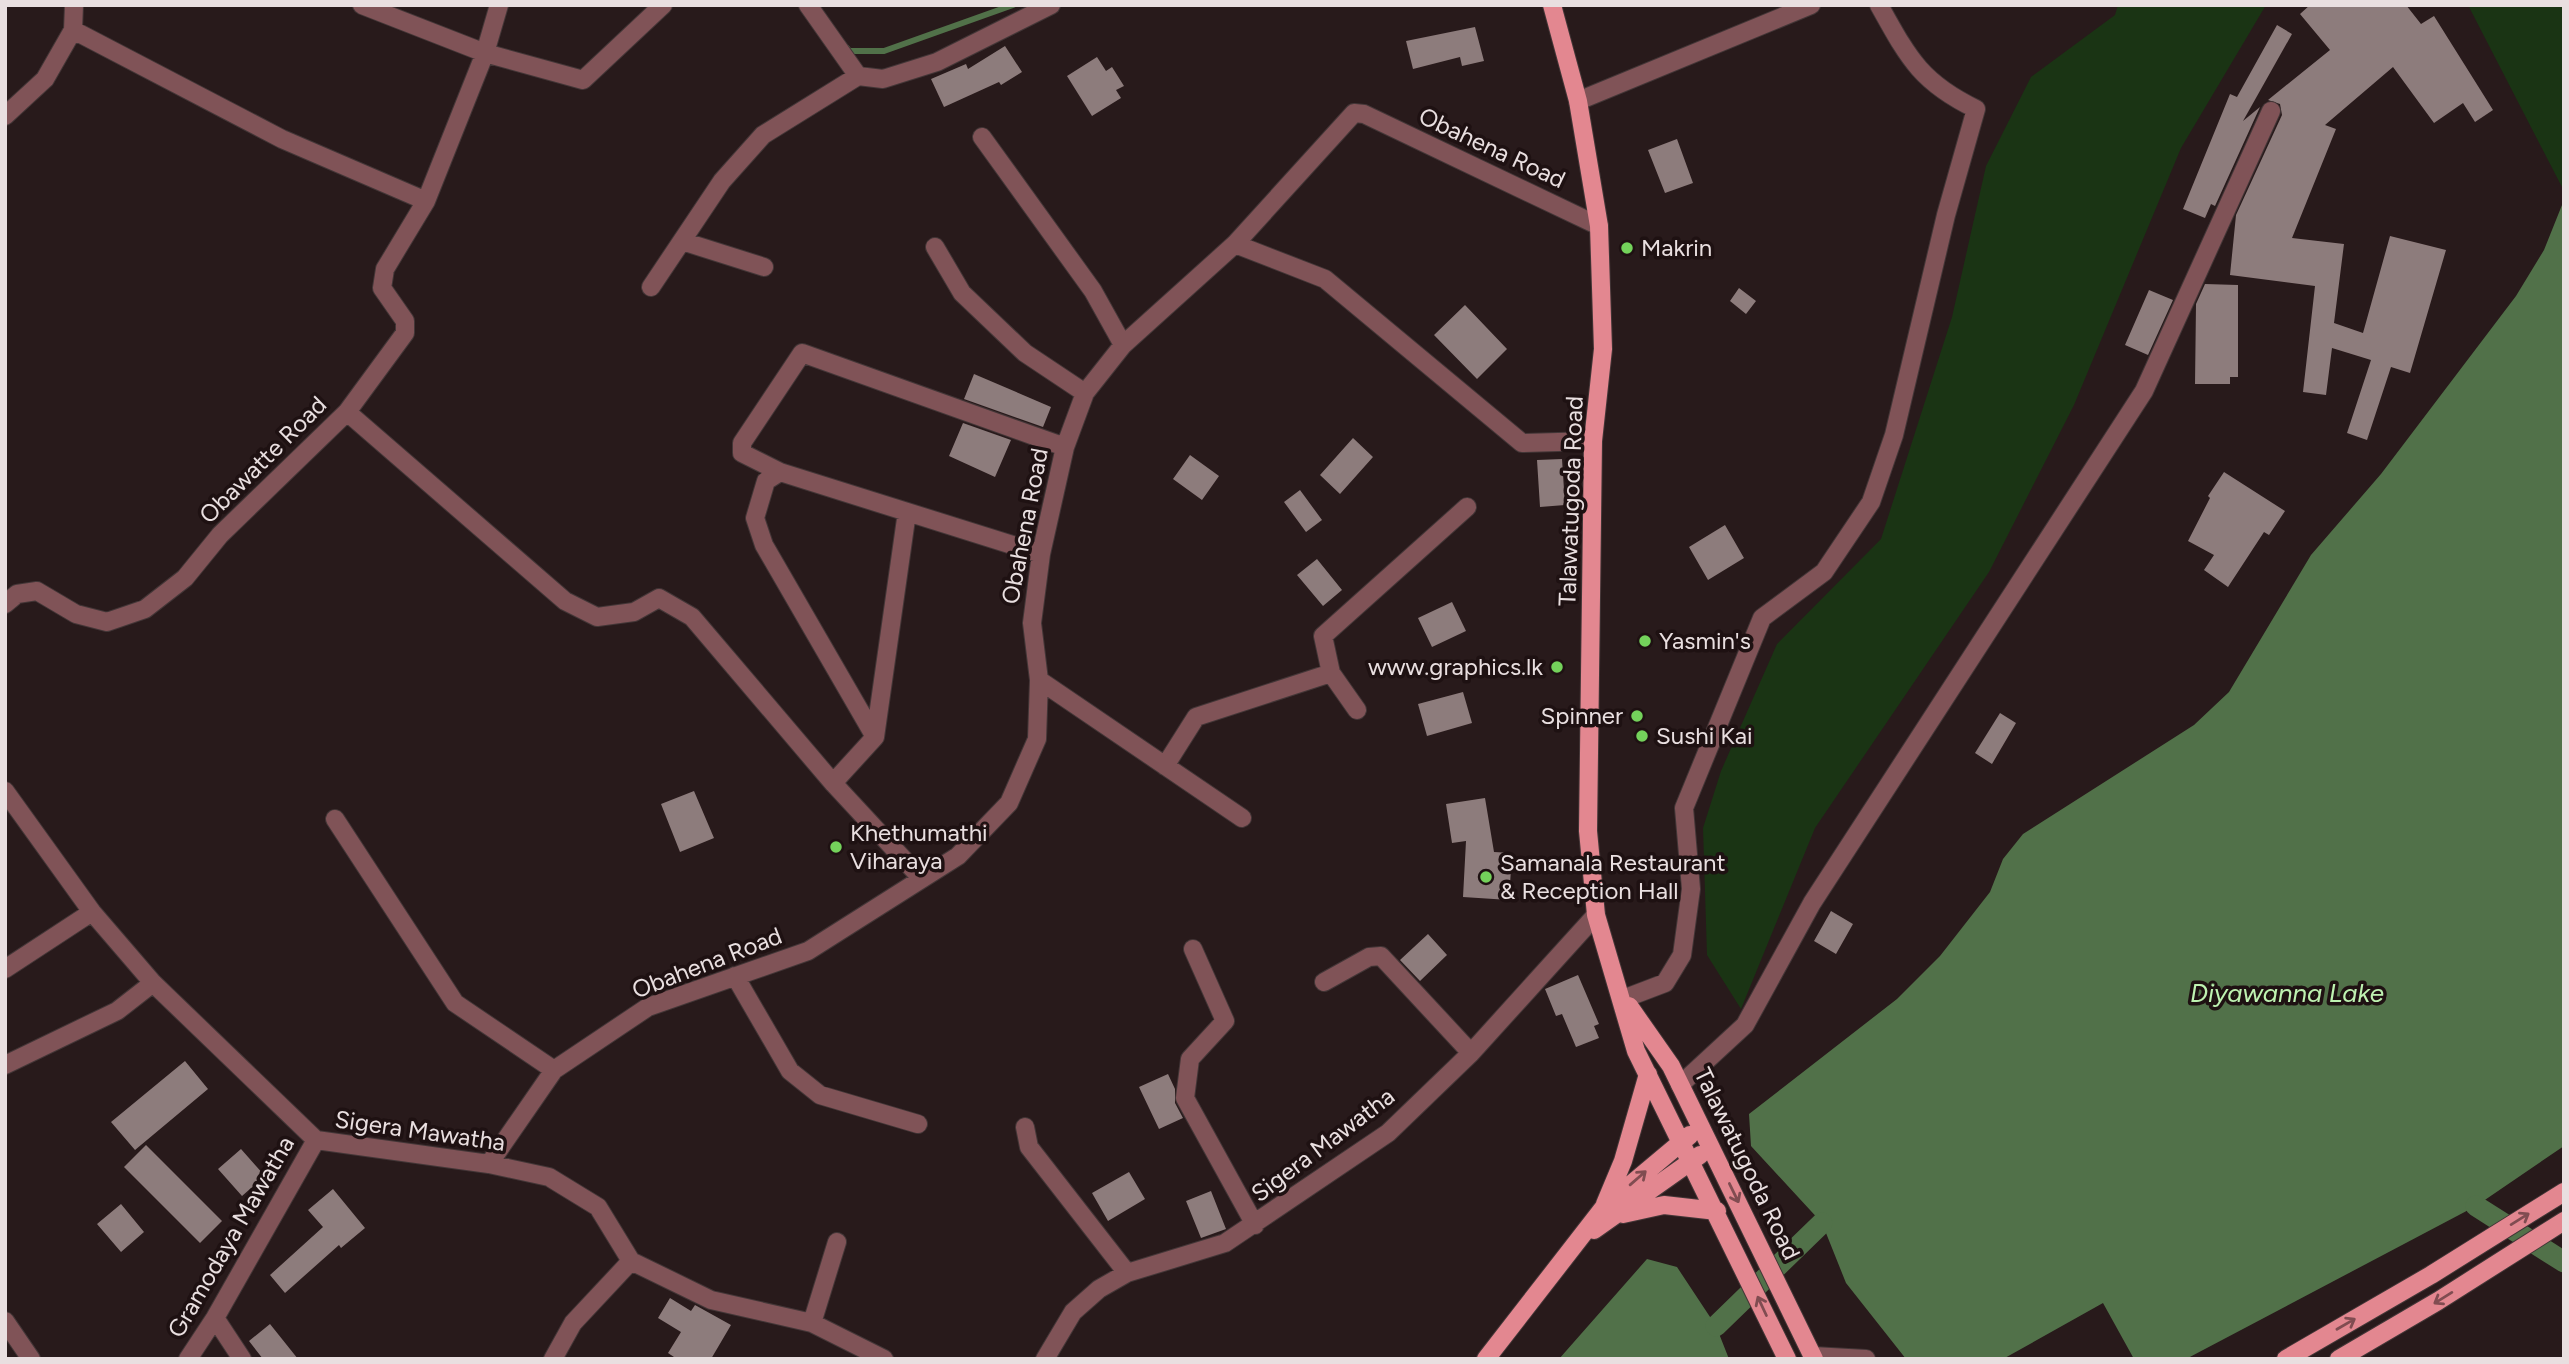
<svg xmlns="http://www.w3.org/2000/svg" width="2569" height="1364" viewBox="0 0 2569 1364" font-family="Figtree,sans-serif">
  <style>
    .green { fill: #1a3414 }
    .water { fill: #517149 }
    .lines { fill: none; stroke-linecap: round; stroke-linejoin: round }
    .stream { stroke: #517149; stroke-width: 6 }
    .canal { stroke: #517149; stroke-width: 21 }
    .building { fill: #8d7c7c }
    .minor-casing { stroke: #433637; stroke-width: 20 }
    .major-casing { stroke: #433637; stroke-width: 20 }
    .minor { stroke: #805357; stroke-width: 18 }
    .major { stroke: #e38790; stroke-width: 18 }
    .oneway { stroke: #804c51 }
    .poi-dot { fill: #74d25b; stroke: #1e1112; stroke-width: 2.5 }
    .labels { text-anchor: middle; stroke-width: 7; stroke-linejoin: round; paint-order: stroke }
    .street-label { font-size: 24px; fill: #e9dfe0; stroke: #1e1112 }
    .poi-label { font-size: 24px; fill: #e9dfe0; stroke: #1e1112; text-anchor: start }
    .water-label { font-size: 26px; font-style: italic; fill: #bef2b1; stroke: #1e1112 }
  </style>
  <rect width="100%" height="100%" fill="#281a1b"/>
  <path class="green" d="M2118 5H2266L2181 148 2074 405 1989 572 1815 828 1741 1009 1707 955 1703 828 1721 771 1777 644 1881 539 1952 317 1986 166 2031 77 2115 15Z
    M2468 5H2564V191Z"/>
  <path class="water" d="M2564 200V1146L2476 1206 2186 1359H2134L2103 1303 2003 1359H1906L1846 1283 1822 1223 1751 1146 1749 1114 1897 999 1940 956 1990 892 2003 859 2023 834 2194 725 2229 692 2311 555 2381 474 2516 296 2544 250Z
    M1647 1259 1677 1267 1716 1326 1729 1359H1559Z"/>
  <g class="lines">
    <path class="stream" d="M847 48 849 51H884L1013 5"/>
    <path class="canal" d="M2476 1206 2564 1262
      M1716 1326 1822 1223"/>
  </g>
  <path class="building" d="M2310 5H2406L2421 24 2434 16 2493 110 2475 122 2463 103 2434 123 2393 67 2325 125 2336 129 2292 238 2344 244 2334 323 2363 333 2390 236 2446 250 2410 373 2391 367 2367 440 2347 433 2371 360 2332 348 2326 395 2303 392 2315 286 2230 275 2236 215 2282 115 2280 104 2268 100 2330 50 2300 14Z
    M2277 25 2292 34 2243 121 2260 107 2215 206 2211 204 2205 218 2183 209 2230 94 2237 97Z
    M1475 27 1484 61 1462 66 1460 57 1413 69 1406 41Z
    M1005 46 1022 72 1001 85 999 82 944 107 931 79 966 64 968 69Z
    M1097 57 1106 71 1112 67 1124 86 1116 90 1121 98 1092 116 1067 76Z
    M1677 139 1693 183 1665 193 1648 150Z
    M2205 284 2238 285V377H2230V384H2195L2196 304Z
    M1739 288 1756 301 1746 314 1730 301Z
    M2149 290 2173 300 2148 355 2125 345Z
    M1465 305 1507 349 1477 379 1434 335Z
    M974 374 1051 407 1043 427 964 399Z
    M963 423 1011 440 995 477 949 456Z
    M1353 438 1373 457 1340 494 1320 475Z
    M1190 455 1219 476 1202 500 1173 479Z
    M1562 459 1565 505 1540 507 1537 460Z
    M2224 472 2285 511 2269 535 2264 532 2228 587 2204 570 2214 555 2188 541 2210 498 2208 496Z
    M1300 490 1322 520 1306 532 1284 502Z
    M1725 525 1744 558 1708 580 1689 547Z
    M1317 559 1342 590 1323 606 1297 575Z
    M1452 602 1466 631 1432 647 1418 618Z
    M1463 692 1472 723 1427 736 1418 704Z
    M2000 713 2016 723 1992 764 1975 753Z
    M694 791 714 838 680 852 661 804Z
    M1485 798 1494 852 1512 853 1509 900 1463 897 1466 841 1452 843 1446 804Z
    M1831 911 1853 924 1836 954 1814 941Z
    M1428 934 1447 955 1420 981 1400 960Z
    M1578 975 1599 1024 1594 1026 1599 1038 1576 1047 1562 1014 1556 1016 1545 989Z
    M185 1061 208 1089 135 1150 111 1122Z
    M1168 1074 1175 1089V1103L1183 1118 1159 1129 1139 1087Z
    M146 1145 222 1221 200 1243 124 1167Z
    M241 1149 265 1176 242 1196 218 1169Z
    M1129 1172 1145 1199 1108 1221 1092 1193Z
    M333 1189 365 1228 341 1248 339 1245 285 1293 270 1275 323 1227 308 1210Z
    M1211 1191 1226 1229 1201 1238 1186 1201Z
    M121 1204 144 1232 121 1252 97 1224Z
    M670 1298 691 1311 695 1305 731 1325 711 1359H677L668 1353 681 1332 658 1318Z
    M270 1324 298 1359H263L249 1341Z"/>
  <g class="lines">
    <defs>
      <path id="minor" d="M362 5 485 53 583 80 663 5
        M808 5 858 76
        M73 30 282 139 426 201
        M1578 101 1811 5
        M5 116 45 79 73 30 74 5
        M982 137 1093 291 1123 345
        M682 241 764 267
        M1235 244 1325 279 1522 443 1593 441
        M935 247 962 293 1025 353 1085 393
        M651 287 722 181 763 135 858 76 883 79 937 62 1051 5
        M347 412 565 601 597 617 634 612 659 598 692 617 833 783 922 879
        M780 472 742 453V443L802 353 1065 447
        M5 604 17 594 37 591 76 614 107 622 145 609 185 578 220 535 347 412 405 333V321L382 288 385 269 426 201 485 53 499 5
        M1039 680 1242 818
        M1357 710 1331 673 1323 636 1467 507
        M875 737 764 545 755 518 766 481 780 472 1041 554
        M1165 766 1196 717 1331 673
        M833 783 875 737 907 512
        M5 791 92 912 153 983 316 1140 489 1164 549 1177 598 1207 631 1261 711 1300 812 1323 884 1359
        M335 819 455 1003 554 1070
        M1193 949 1225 1021 1190 1059 1185 1098 1255 1225
        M5 969 92 912
        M735 976 790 1071 820 1095 918 1124
        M1324 982 1369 957 1381 956 1471 1053
        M1623 999 1665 983 1682 955 1691 889 1684 808 1762 618 1824 572 1871 502 1894 435 1946 215 1976 109C1920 82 1908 57 1879 5
        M5 1065 117 1011 153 983
        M1680 1085 1745 1025 1812 903 2144 391 2271 111
        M1025 1127 1029 1147 1127 1273
        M489 1164 554 1070 648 1007 808 951 958 856 1009 803 1037 739 1039 680 1032 623 1041 554 1065 447 1085 393 1123 345 1235 244 1354 113 1364 114 1599 226
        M215 1318 242 1359
        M5 1321 31 1359
        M812 1323 837 1242
        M1813 1356 1866 1359
        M188 1359 215 1318 316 1140
        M553 1359 573 1323 631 1261
        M1045 1359 1073 1312 1099 1289 1127 1273 1225 1243 1388 1133 1471 1053 1596 915"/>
      <path id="major" d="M1552 5 1578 101 1599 226 1603 349 1593 441 1588 831 1596 915 1636 1051 1787 1359
        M1629 1006 1671 1066 1814 1359
        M1605 1204 1623 1161 1648 1074
        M1623 1214 1664 1205 1717 1211
        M1594 1230 1700 1155
        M1486 1359 1604 1207 1690 1135
        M2286 1359 2431 1275 2564 1192
        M2339 1359 2438 1301 2564 1221"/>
    </defs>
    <use href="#minor" class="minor-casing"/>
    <use href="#major" class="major-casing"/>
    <use href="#minor" class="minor"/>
    <use href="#major" class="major"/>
  </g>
  <defs><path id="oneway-shaft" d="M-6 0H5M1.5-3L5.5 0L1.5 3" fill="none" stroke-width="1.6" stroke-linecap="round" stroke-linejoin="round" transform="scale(1.75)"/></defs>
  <g class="oneway">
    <use href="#oneway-shaft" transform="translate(1638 1178) rotate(-41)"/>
    <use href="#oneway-shaft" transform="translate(1734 1193) rotate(64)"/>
    <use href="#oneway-shaft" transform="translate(2520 1219) rotate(-32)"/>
    <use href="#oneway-shaft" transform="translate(2443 1298) rotate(148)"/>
    <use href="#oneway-shaft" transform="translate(1762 1306) rotate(-115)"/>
    <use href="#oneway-shaft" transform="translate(2346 1324) rotate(-30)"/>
  </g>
  <g class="poi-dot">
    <circle cx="1627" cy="248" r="7"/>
    <circle cx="1645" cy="641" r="7"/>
    <circle cx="1557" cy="667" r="7"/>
    <circle cx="1637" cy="716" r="7"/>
    <circle cx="1642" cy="736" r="7"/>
    <circle cx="836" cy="847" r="7"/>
    <circle cx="1486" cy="877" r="7"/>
  </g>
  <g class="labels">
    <g class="street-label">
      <text transform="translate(1492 148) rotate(25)" y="8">Obahena Road</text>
      <text transform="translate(263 460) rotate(-45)" y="8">Obawatte Road</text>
      <text transform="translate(1571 501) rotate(-88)" y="8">Talawatugoda Road</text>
      <text transform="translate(1025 526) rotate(-79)" y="8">Obahena Road</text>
      <text transform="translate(707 963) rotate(-21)" y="8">Obahena Road</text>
      <text transform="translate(420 1131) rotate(8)" y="8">Sigera Mawatha</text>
      <text transform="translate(1323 1145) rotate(-37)" y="8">Sigera Mawatha</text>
      <text transform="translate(1747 1164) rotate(64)" y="8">Talawatugoda Road</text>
      <text transform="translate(231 1237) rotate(-60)" y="8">Gramodaya Mawatha</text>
    </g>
    <g class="poi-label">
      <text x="1641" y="256">Makrin</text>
      <text x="1659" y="649">Yasmin's</text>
      <text x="1543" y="675" text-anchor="end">www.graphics.lk</text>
      <text x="1623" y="724" text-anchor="end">Spinner</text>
      <text x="1656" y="744">Sushi Kai</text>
      <text x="850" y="841">Khethumathi<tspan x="850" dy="28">Viharaya</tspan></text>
      <text x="1500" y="871">Samanala Restaurant<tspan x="1500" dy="28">&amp; Reception Hall</tspan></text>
    </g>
    <g class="water-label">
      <text x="2287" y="1002">Diyawanna Lake</text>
    </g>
  </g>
  <rect width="2569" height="1364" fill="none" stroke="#e9dfe0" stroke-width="14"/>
</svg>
